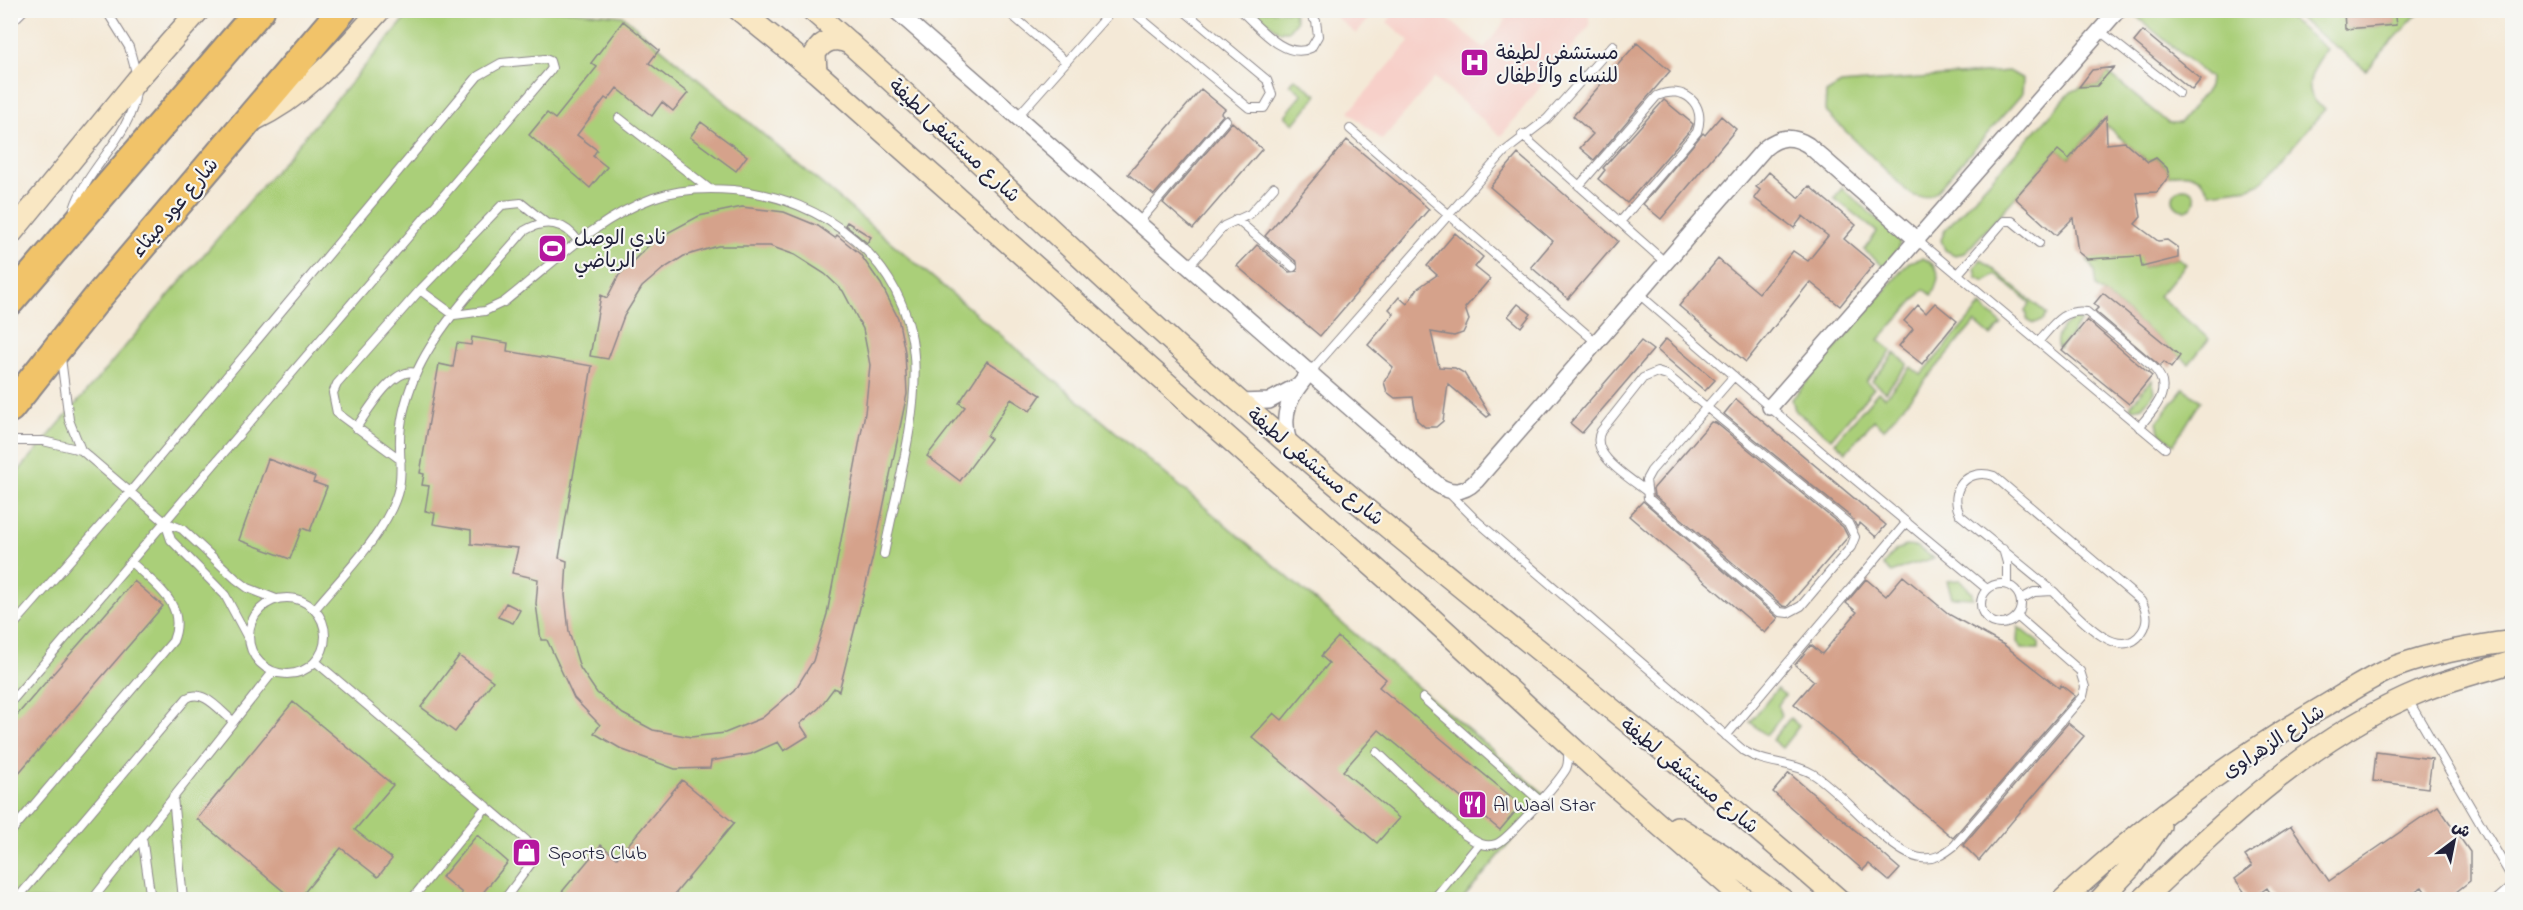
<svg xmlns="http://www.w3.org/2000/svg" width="2523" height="910" viewBox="0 0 2523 910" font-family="'Indie Flower','Playpen Sans Arabic',sans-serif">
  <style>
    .built { fill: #f7d0c9 }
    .green { fill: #aacf79; stroke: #66785a; stroke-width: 1.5 }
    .building { fill: #d5a28b }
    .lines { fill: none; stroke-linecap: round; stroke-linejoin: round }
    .lane-casing { stroke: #8b8689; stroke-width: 10 }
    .street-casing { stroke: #8b8689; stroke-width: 18 }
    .secondary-casing { stroke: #8b8689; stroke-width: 24 }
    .highway-casing { stroke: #8b8689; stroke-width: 32 }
    .lane { stroke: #fff; stroke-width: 8 }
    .street { stroke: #fff; stroke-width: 15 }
    .secondary { stroke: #f9e7c3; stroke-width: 21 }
    .highway { stroke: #f1c369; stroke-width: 28 }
    .labels { text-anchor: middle; stroke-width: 4.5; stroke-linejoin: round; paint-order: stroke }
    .poi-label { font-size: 20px; fill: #22223b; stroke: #f6f6f2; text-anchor: start }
    .street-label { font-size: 20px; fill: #22223b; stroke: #f6f6f2 }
  </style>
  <rect width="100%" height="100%" fill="#f6f6f2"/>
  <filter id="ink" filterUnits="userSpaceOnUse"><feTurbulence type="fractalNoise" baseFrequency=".0167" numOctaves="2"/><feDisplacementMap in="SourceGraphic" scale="12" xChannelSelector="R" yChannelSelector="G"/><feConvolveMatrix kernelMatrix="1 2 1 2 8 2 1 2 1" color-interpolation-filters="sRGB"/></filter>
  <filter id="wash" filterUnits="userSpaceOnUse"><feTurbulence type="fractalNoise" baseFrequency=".008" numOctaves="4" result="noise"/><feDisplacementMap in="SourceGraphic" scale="24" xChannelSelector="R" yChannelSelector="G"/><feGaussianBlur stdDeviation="1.35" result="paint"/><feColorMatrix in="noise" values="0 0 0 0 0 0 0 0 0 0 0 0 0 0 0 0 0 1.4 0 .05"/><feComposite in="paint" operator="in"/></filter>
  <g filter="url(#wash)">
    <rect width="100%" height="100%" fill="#f4e9d7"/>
    <path class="built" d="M1397 10 1438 11 1484 48 1506 20 1495 11H1588L1590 25 1501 136 1435 78 1382 140 1349 112 1410 41 1387 22Z
      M1329 11H1376L1356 34Z"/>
    <path class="green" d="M561 10 623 16 1548 797 1463 899 11 900V480L412 11Z
      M1253 11H1293L1296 21 1288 31H1279Z
      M2140 11H2280L2327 49C2312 68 2298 93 2325 109L2262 182 2249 188 2210 193C2202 175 2187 170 2169 176L2167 168 2156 158 2148 162 2101 121 2069 159 2058 150 1965 253 1955 255 1945 250 1941 240 1945 230 2071 92 2082 87 2098 86 2105 78 2103 69 2168 123H2180L2209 87 2210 78 2136 16Z
      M2290 11H2344L2346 29 2395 25 2394 11H2420L2366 70Z
      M2009 71 2023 79 2022 94 1936 192C1926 199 1916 199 1907 191L1825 111 1826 93 1841 84Z
      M1295 78 1317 95 1294 124 1285 116 1302 94 1290 84Z
      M2173 199a11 11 0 1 1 22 0a11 11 0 1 1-22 0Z
      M1842 188 1900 239 1899 249 1884 267 1864 250 1877 232 1834 198Z
      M2140 252 2143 267 2178 258 2186 264 2159 296 2209 339 2189 364 2096 287 2094 271 2087 259Z
      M1923 258C1943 268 1940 278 1932 295L1924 289 1879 340 1892 351 1866 382 1874 388 1831 439 1795 410 1792 399 1909 262Z
      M1981 259 2047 314 2042 321 2034 323 2027 319 2025 311 2030 303 1996 275 1985 282 1977 278 1975 268Z
      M1981 305 2002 324 1991 336 1975 322 1884 429 1874 420 1846 452 1835 442 1878 392 1885 397 1911 367 1921 375Z
      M2078 319 2081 321 2072 333 2142 391 2152 380 2155 392 2142 407 2134 409 2130 407 2141 393 2071 335 2059 348 2057 345C2055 334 2066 320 2078 319Z
      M1895 353 1908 364 1885 392 1872 381Z
      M2184 388 2201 401 2174 444 2159 432 2157 422Z
      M1906 546 1917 547 1934 558 1904 567 1892 573 1883 565 1896 550Z
      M1960 580 1971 591 1973 598 1952 597 1947 581Z
      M2018 627 2039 643V649H2021L2017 642Z
      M1777 689 1785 695 1778 705 1782 716 1766 735 1750 722Z
      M1790 718 1799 726 1782 748 1772 740Z"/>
    <g id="blocks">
      <path class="building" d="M2344 10H2394L2396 25 2345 29Z
        M623 21 659 50 649 63 688 93 673 111 662 102 652 116 617 88 608 100 605 98 577 135 597 150 593 156 607 167 590 188 529 135 547 113 555 119 597 67 591 63Z
        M2143 31 2201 79 2192 90 2134 42Z
        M1637 43 1670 71 1594 160 1580 148 1593 134 1573 116Z
        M2114 67 2097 86 2079 87 2092 70Z
        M1201 89 1225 109 1221 113 1223 115 1154 195 1128 174Z
        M1664 100 1693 124 1691 129 1627 203 1598 179 1605 170 1603 168Z
        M1721 116 1736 129 1661 219 1643 204 1703 133 1705 135Z
        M2106 116 2107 144 2125 142 2148 162 2156 158 2167 168 2169 176 2157 192 2137 193 2141 217 2135 224 2158 241 2167 240 2178 248V258L2142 267 2140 256 2087 259 2078 252 2073 218 2056 235 2015 198 2058 150 2069 159Z
        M701 122 747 156 736 171 690 137Z
        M1232 122 1262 149 1193 229 1163 203Z
        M1347 140 1429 209 1320 336 1237 266 1257 245 1289 272 1297 271V262L1265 236Z
        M1518 154 1618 241 1568 299 1531 267 1553 241 1490 187Z
        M1769 172 1799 198 1809 186 1856 225 1844 239 1874 264 1840 306 1810 282 1746 362 1679 306 1718 259 1759 293 1793 251 1808 261 1828 236 1803 216 1794 228 1754 198 1760 190 1756 187Z
        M742 207 784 212 818 226 835 238 837 235 860 254 881 284 898 318 905 352 907 394 873 556 839 691 834 688 819 708 800 724 808 736 784 751 778 742 751 754 711 761 710 768 675 769 623 750 594 733 600 725 574 698 547 640H541L536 604 538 579 512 573 518 548 471 544V530L433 524 435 513 425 511 429 486 422 485 424 474 420 473 439 364 453 367 457 343 471 345 472 337 508 343 507 351 592 366 559 558 567 561 565 595 569 632 580 668 597 693 623 714 653 730 691 737 725 733 762 718 795 690 813 661 827 614 865 413 870 365 863 329 843 291 825 274 795 255 770 246H718L684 256 663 269 642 287 624 316 608 359 590 356 601 295 607 298 619 275 654 240 699 216Z
        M847 222 871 237 867 243 845 225Z
        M1455 233 1483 257 1475 267 1490 279 1465 308 1469 320 1463 333 1454 336 1431 332 1439 367 1455 368 1464 373 1490 415 1487 417 1448 384 1443 421 1436 427H1425L1417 420 1413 397 1395 398 1387 392 1384 382 1393 367 1368 345 1394 314 1389 309 1399 297 1407 304 1418 288 1437 275 1427 266Z
        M2103 293 2180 356 2171 368 2164 362 2160 366 2095 311 2098 308 2094 304Z
        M1935 303 1957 321 1922 364 1899 346 1913 329 1904 321 1918 305 1926 313Z
        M1518 304 1531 314 1521 327 1508 316Z
        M2087 320 2152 376 2129 404 2062 350Z
        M1666 339 1715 380 1705 391 1657 350Z
        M1641 341 1653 350 1582 433 1570 423Z
        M987 361 1041 395 1030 411 1011 399 987 436 991 439 960 481 927 456 965 407 959 403Z
        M1736 399 1886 525 1876 537 1860 523 1857 527 1852 518 1724 414Z
        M1711 422 1716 423 1843 527 1848 537 1787 607 1783 606 1654 495 1653 489Z
        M268 459 315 477 313 482 327 487 310 531 302 528 290 559 239 540Z
        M1643 501 1778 618 1765 633 1629 516Z
        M1903 576 1950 615 2004 645 2059 688 2061 685 2075 696 1953 838 1794 704 1814 681 1795 665 1811 645 1822 654 1857 612 1846 603 1866 579 1886 596Z
        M134 581 163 606 10 783V723Z
        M506 603 520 610 513 623 498 617Z
        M1338 637 1386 679 1379 687 1521 805 1500 830 1379 730 1343 771 1399 818 1377 843 1252 737 1274 713 1282 720 1329 663 1321 656Z
        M459 656 493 681 455 732 421 707Z
        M293 702 393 785 355 830 392 859 378 877 341 848 298 900H294L197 819Z
        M2068 723 2084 736 1979 861 1963 845Z
        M2376 752 2432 759 2428 788 2373 781Z
        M1789 773 1900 869 1889 881 1869 864 1863 870 1773 792Z
        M682 780 734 823 670 900H555L601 845 617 858Z
        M2438 806 2470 852V881L2446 900H2431L2422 887 2401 900H2275L2267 888 2250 900 2235 879 2252 866 2245 856 2291 826 2329 881Z
        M477 835 508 862 477 900H457L462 893 442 877Z"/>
    </g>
  </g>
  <g filter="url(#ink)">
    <use href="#blocks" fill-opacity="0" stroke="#8b8689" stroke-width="1.5"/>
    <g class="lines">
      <defs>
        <path id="lane" d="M106 10 129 47 137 76
          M1006 10 1066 62
          M1131 10 1249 108H1264L1272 94 1267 80 1183 10
          M1240 10C1258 26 1285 61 1311 48L1318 36 1316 21 1305 10
          M10 24 24 10
          M2100 31 2179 93
          M1017 117 1112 10
          M619 118 708 188
          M1350 129 1597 343
          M1522 135 1666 263
          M1579 186 1657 96C1684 84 1707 104 1697 132L1620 222
          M74 209C87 167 132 136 136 91
          M1236 219 1293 267
          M1139 222 1226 120
          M1918 241 2165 448
          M1190 265 1224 226 1250 214 1274 187
          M1958 274 2004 221H2012L2039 243
          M420 290 454 315 485 311 504 302C551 265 596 219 653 198 678 189 707 188 733 190 824 197 907 261 914 356 919 415 895 495 884 554
          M1640 295 1823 453 1987 589
          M2038 342C2053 325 2063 308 2087 312L2152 366C2175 388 2156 407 2139 427
          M61 358 69 420 81 450
          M1311 371 1504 152 1547 119 1613 45
          M356 428C368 411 393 366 416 373
          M10 441H43L81 450 165 522 182 529 236 579 248 588 276 599
          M401 460 337 413 333 393 337 384 420 290 502 205 521 203 546 223
          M1646 491C1630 478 1588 454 1601 431L1643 378 1657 372 1667 375 1848 523 1855 537 1851 547 1801 606 1788 613 1780 612 1648 498 1646 480 1651 471 1734 376
          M1448 492 1477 521 1744 751C1766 765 1791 761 1813 774 1842 791 1891 855 1921 858 1935 860 1944 854 1954 846L2083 696 2085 687 2080 671 2017 616
          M165 522 171 540 225 595 248 638
          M2003 549 2007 563V584
          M1981 604a20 20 0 1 1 40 0a20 20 0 1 1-40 0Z
          M249 636a38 38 0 1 1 76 0a38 38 0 1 1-76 0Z
          M2021 599 2034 592 2053 591C2071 608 2118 668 2142 632 2149 622 2147 611 2141 601L1994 476C1967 467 1948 490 1960 515L2053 591
          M315 609C342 576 390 530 399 487 402 473 400 460 400 446 399 422 406 398 415 376 436 326 489 272 524 231 545 218 565 222 579 242
          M10 629 130 492 478 76 501 63 545 59 550 61 552 68 550 71 10 703
          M316 662 526 840 531 847 532 862 504 900
          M1423 698 1539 800
          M2407 698 2512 878
          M1726 736 1907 522
          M1377 752 1465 835C1475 841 1483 848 1496 844 1507 841 1559 781 1566 769 1569 763 1568 756 1568 750
          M173 797 183 900
          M10 833 173 641C188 604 154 584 131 562
          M142 837 151 900
          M16 900 187 698C203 688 220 711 233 721
          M92 900 273 672
          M411 900 487 806
          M1433 900 1479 844
          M2496 900 2512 886"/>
        <path id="street" d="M895 10 1438 485C1452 494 1464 493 1476 481L1765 148C1779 136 1792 135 1808 145L1918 241
          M1239 402 1269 401 1295 387
          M1770 407 2118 10
          M1289 443C1280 412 1290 395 1311 371"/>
        <path id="secondary" d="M739 10 816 72 1429 616 1590 764 1745 900
          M812 10C958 137 1094 275 1240 402 1435 573 1644 728 1839 900
          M816 72 815 54C823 39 837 36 851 44
          M254 120C306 96 342 52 380 10
          M10 235 137 80 199 10
          M1677 827 1721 854 1783 900
          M2063 900C2141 827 2227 764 2318 710 2344 695 2369 677 2397 666 2434 652 2474 647 2512 641
          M2100 900 2130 868 2160 826
          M2142 900C2227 819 2312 736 2422 691 2451 679 2482 672 2512 662"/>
        <path id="highway" d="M10 301 260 10
          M10 408 99 296 342 10"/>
      </defs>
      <use href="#lane" class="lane-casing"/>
      <use href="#street" class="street-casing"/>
      <use href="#secondary" class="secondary-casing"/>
      <use href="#highway" class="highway-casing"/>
      <use href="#lane" class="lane"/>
      <use href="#street" class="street"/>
      <use href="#secondary" class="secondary"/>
      <use href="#highway" class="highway"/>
    </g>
  </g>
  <defs>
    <symbol id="hospital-square" viewBox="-11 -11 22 22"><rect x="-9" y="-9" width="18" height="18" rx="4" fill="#b5179e" stroke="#f6f6f2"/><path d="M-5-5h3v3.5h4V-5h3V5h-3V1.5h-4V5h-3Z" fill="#fff"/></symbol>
    <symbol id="stadium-square" viewBox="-11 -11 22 22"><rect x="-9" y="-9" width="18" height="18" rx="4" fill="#b5179e" stroke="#f6f6f2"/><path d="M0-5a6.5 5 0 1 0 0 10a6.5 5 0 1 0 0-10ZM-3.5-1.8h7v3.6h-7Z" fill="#fff"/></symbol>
    <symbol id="restaurant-square" viewBox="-11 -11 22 22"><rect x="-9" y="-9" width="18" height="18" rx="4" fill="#b5179e" stroke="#f6f6f2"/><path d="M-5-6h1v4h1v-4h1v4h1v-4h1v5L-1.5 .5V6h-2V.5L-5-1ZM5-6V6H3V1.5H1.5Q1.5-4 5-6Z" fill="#fff"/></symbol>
    <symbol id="shop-square" viewBox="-11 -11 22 22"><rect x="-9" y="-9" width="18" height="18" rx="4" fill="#b5179e" stroke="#f6f6f2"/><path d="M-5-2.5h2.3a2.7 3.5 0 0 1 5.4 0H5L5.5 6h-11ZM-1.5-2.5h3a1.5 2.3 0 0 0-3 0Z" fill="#fff"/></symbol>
  </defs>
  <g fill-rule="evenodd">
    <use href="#hospital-square" x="1458" y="46" width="33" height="33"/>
    <use href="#stadium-square" x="536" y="232" width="33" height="33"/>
    <use href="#restaurant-square" x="1456" y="788" width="33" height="33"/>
    <use href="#shop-square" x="510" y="836" width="33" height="33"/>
  </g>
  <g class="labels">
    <g class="poi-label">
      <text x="1496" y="59">مستشفى لطيفة<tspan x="1496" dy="23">للنساء والأطفال</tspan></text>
      <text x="574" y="244">نادي الوصل<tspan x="574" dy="23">الرياضي</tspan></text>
      <text x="1493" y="811">Al Waal Star</text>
      <text x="548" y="859">Sports Club</text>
    </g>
    <g class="street-label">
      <text transform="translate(955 140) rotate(43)" y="7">شارع مستشفى لطيفة</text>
      <text transform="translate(174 207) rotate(-50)" y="7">شارع عود ميثاء</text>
      <text transform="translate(1316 466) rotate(40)" y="7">شارع مستشفى لطيفة</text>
      <text transform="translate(2273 741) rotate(-33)" y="7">شارع الزهراوى</text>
      <text transform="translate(1690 775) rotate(39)" y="7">شارع مستشفى لطيفة</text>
    </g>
  </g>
  <rect width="2523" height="910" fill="none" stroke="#f6f6f2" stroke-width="36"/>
  <g transform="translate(2454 841) rotate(32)" stroke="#f6f6f2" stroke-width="4.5" paint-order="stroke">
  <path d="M0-4.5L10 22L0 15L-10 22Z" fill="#22223b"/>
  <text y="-9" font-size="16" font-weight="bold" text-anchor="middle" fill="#22223b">ش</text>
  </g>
</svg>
